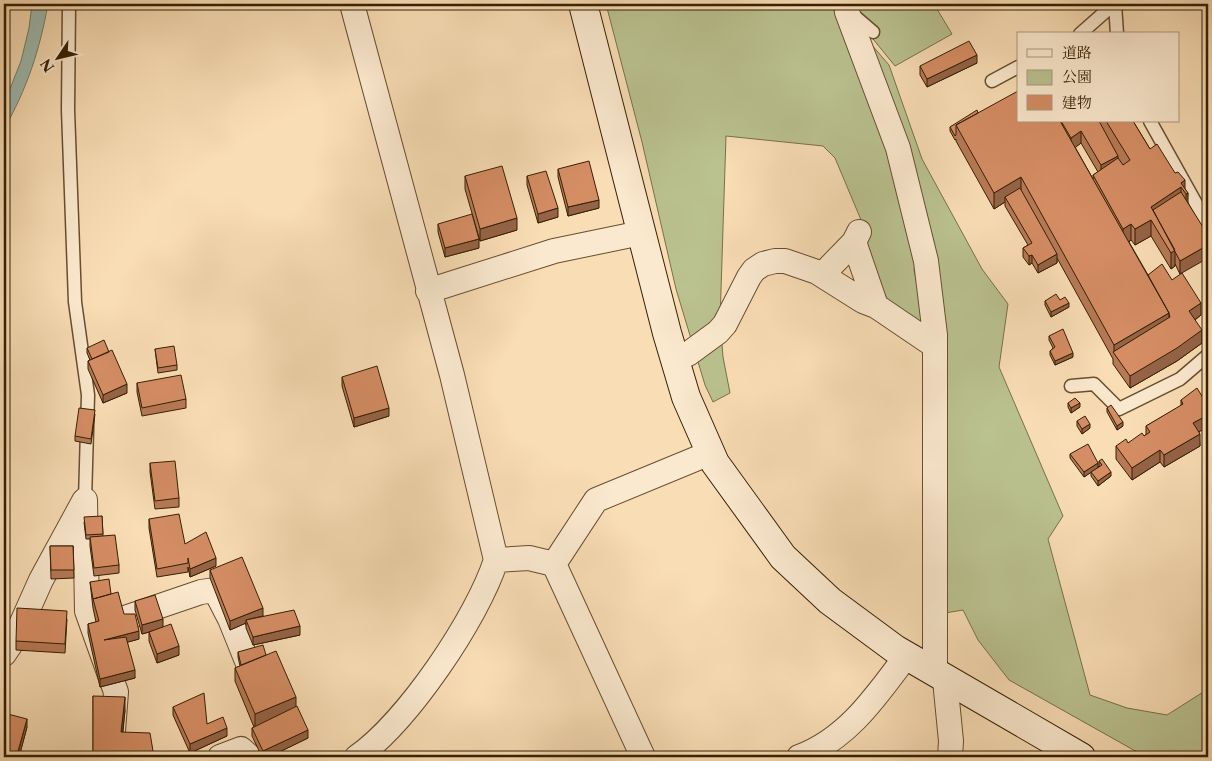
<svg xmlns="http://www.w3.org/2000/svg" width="1212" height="761" viewBox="0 0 1212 761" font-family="'Libre Caslon Text','Noto Serif JP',serif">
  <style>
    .green { fill: #bac290; stroke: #787149 }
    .water { fill: #9ebbb1; stroke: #747d6b }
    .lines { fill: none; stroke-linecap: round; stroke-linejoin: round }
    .lane-casing { stroke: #664f2f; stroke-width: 15 }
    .street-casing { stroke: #664f2f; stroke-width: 26 }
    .secondary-casing { stroke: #352002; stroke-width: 30 }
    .lane { stroke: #fbe9cf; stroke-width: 12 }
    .street { stroke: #fbe9cf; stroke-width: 24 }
    .secondary { stroke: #fbe9cf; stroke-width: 28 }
    .wall { fill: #b77956; stroke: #352002; fill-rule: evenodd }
    .shaded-wall { fill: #956346; stroke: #352002 }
    .building { fill: #d58d64; stroke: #352002 }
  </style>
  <rect width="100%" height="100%" fill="#f9ddb5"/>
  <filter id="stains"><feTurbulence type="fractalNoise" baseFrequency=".004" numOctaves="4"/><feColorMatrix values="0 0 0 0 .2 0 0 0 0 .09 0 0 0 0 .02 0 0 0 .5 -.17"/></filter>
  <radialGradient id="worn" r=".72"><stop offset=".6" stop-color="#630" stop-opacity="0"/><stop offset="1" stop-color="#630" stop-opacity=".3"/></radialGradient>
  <path class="green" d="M606 4H840L883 122 917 252 914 270 927 331 892 306 871 274 864 227 835 158 823 146 726 136 720 321 723 357 730 393 713 402 705 385 676 289 642 142Z
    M858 4H934L952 34 895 66 860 23Z
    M859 30 889 65 922 159 982 269 1008 304 999 367 1063 516 1048 539 1090 695 1127 708 1167 715 1208 689V757H1146L1009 680 978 640 963 610 945 613 940 339Z"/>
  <path class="water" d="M32 4H48C40 49 27 89 4 129V104L21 61 29 28Z"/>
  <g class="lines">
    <defs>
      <path id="lane" d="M69 4 68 110 75 302 88 395 85 500
        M1115 4 1117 34
        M852 14 873 32
        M1080 34 1114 4
        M992 81 1018 67
        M1150 121 1208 225
        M1071 386 1094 384 1119 409 1180 379 1208 355"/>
      <path id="street" d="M352 4 452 375 496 560C477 619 407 722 357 757
        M846 4 847 12 898 148 926 261 935 335V673
        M854 242 876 306
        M822 275 854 242 859 232
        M428 291 554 251 641 233
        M688 354 718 332 725 324 749 277 754 270 763 264 775 261H785L817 272 863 301 876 306 935 346
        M85 500 87 611 116 692 111 757
        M496 560 529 558 554 564 643 757
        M554 564 596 500 710 453
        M104 625 201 592 215 590 230 619 255 681
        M4 654 16 636 41 580 84 501
        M945 680 951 741 950 757
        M220 757 241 749 250 757
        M799 757C848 739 877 695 907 655"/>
      <path id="secondary" d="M583 4 667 333 686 397 715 463 783 557 830 601 895 649 1081 757"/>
    </defs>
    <use href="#lane" class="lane-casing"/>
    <use href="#street" class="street-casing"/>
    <use href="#secondary" class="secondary-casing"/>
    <use href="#lane" class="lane"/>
    <use href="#street" class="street"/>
    <use href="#secondary" class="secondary"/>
  </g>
  <path class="wall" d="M977 63 927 87 920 75V66Z
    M978 113 1018 121H1133L1150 149 1188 193 1180 274 1175 264V266L1171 269 1151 236 1135 245 1131 240 1129 242 1148 275 1172 280 1201 315 1195 320 1202 343 1177 361 1130 388 1113 364V359L1057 258V263L1038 273 1032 263 1029 265 1023 257V248L1028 245 1005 206V202L994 209 956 141V139L955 140 950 131V127ZM1081 143 1098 172 1093 175V179L1075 147Z
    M558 169 599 208 568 216 558 177Z
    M465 176 517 230 480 241 465 189Z
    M527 176 558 217 538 223 527 185Z
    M438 224 479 248 445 257 438 232Z
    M1060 300 1069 307 1051 317 1045 305V301Z
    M1049 336 1073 357 1055 365 1050 355V351L1053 348 1049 340Z
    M87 348 127 393 103 403 88 369V361L90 360 87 353Z
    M155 349 177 365V370L158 373Z
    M342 377 389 416 354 427 342 386Z
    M137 383 186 399V408L142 416 137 392Z
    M1181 400 1199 432 1200 446 1164 467 1160 462 1132 480 1116 459V446L1128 443 1146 435V426L1181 406Z
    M1068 403 1080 407 1071 413 1068 407Z
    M1107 408 1123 426 1117 430 1107 412Z
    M95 414 91 444 75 441V436Z
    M1077 421 1090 428 1082 434 1077 426Z
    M1070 454 1098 467 1099 466V461L1111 476 1098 486 1091 476V472L1092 471 1084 477 1070 458Z
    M150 463 179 498V507L155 509 150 472Z
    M102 516 103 536 119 565V573L94 576 90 546V539H86L84 522Z
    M149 519 185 544 216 566 190 577 188 567V572L157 577 149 528Z
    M50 546H73L74 578 51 579Z
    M210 570 263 616 300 635 253 645 246 628V623L230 630 210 578Z
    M90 582 111 594 139 639 127 642 135 678 100 687 88 633V624L96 622 93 608Z
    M135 601 163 627 179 655 157 663 149 641V632L160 629 142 634 135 610Z
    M67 619 65 653 16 650V641Z
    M238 652 266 655 296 707 308 738 269 757H262L252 736V728L254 727 235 681V668L240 666 238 657Z
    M93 696 125 710 123 732 154 757H93Z
    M173 707 207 724 227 736 190 753 173 715Z
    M4 713 27 727 19 757H4Z"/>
  <path class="shaded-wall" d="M977 55V63L927 87V79Z
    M1081 131V143L1071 151V138Z
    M1118 156V168L1101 177V165Z
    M1021 177V193L1005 197V202L994 209V193Z
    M1185 180V192L1181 183Z
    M1181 187V203L1152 211 1151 207Z
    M1188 193V209L1186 210V194Z
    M599 200V208L568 216V207Z
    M558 208V217L538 223V214Z
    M517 218V230L480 241V229Z
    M1151 220V236L1135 245V229Z
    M1131 224V240L1123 245V229Z
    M479 239V248L445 257V248Z
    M1208 245V258L1180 274V261Z
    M1175 250V266L1171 269V253Z
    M1057 254V263L1038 273V265Z
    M1032 255V263L1029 265V256Z
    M1069 303V307L1051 317V312Z
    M1201 303V315L1189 324V311Z
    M1169 313V329L1114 353V345Z
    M1202 330V343L1177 361 1130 388V376Z
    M1073 353V357L1055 365V361Z
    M127 384V393L103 403V395Z
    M1080 403V407L1071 413V408Z
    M389 408V416L354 427V418Z
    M1208 415V427L1193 435V423Z
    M1123 422V426L1117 430V426Z
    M1090 424V428L1082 434V429Z
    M1200 434V446L1164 467V455Z
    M1160 450V462L1132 480V468Z
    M1098 463V468L1084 477V472Z
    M1111 472V476L1098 486V481Z
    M216 558V566L190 577V569Z
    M263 608V616L246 620V623L230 630V621Z
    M163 619V628L142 634V625Z
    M300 626V635L253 645V637Z
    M139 631V639L104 649V640Z
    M179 646V655L157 663V654Z
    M135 670V678L100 687V679Z
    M125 697V710L121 745V732Z
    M296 697V709L255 727V714Z
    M27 719V727L19 757H17Z
    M227 728V736L190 753V744Z
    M308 730V738L269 757H263V751Z"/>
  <path class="building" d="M969 41 977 55 927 79 920 66Z
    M1018 91V121H1060L1169 313 1114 345 1021 177 994 193 956 125Z
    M977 110 978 113 956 125V135L955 136 950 127Z
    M1061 121H1099L1118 156 1101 165 1081 131 1071 138Z
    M1106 121H1133L1150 149 1157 144 1175 173 1178 172 1185 180 1181 183 1188 193 1186 194 1181 187 1151 207 1175 250 1171 253 1151 220 1135 229 1131 224 1123 229 1093 175 1118 158 1123 165 1130 160Z
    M589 161 599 200 568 207 558 169Z
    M502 166 517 218 480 229 465 176Z
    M546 171 558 208 538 214 527 176Z
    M1020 188 1057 254 1038 265 1032 255 1029 256 1023 248 1032 243 1005 197Z
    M1181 192 1208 235V245L1180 261 1153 210Z
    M472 214 479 239 445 248 438 224Z
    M1162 264 1172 280 1182 273 1201 303 1189 311 1202 330 1177 348 1130 376 1113 352 1170 317 1169 313 1148 275Z
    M1056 294 1060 300 1065 297 1069 303 1051 312 1045 301Z
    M1063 329 1073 353 1055 361 1050 351 1055 347 1049 336Z
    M104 340 109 352 92 359 87 348Z
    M174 346 177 365 158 368 155 349Z
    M112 350 127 384 103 395 88 361Z
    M377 366 389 408 354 418 342 377Z
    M181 375 186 399 142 408 137 383Z
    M1197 388 1208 406V415L1193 423 1200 434 1164 455 1160 450 1132 468 1116 446 1126 439 1128 443 1142 433 1144 436 1150 432 1146 426 1183 404 1181 400Z
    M1075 398 1080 403 1071 408 1068 403Z
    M1111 405 1123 422 1117 426 1107 408Z
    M79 408 95 410 91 439 75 436Z
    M1085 416 1090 424 1082 429 1077 421Z
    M1088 444 1098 463 1084 472 1070 454Z
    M1102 459 1111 472 1098 481 1091 472 1102 465 1099 461Z
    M175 461 179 498 155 501 150 463Z
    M179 514 185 544 206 532 216 558 190 569 188 558V563L157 569 149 519Z
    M102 516 103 534 86 535 84 517Z
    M115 535 119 565 94 568 90 537Z
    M50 546H73L74 570H51Z
    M242 557 263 608 230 621 210 570Z
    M109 579 111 594 93 599 90 582Z
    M118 592 124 614H135L139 631 104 640 126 637 135 670 100 679 88 624 99 621 93 599Z
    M155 595 163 619 142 625 135 601Z
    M17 608 67 611 65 644 16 641Z
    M294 610 300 626 253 637 246 620Z
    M171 624 179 646 157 654 149 632Z
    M263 645 266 655 241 665 238 652Z
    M276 651 296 697 255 714 235 668Z
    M204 693 207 724 223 717 227 728 190 744 173 707Z
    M93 696 125 697 121 732 150 733 154 757 93 753Z
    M297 706 308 730 263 751 252 728Z
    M4 713 27 719 17 755 4 752Z"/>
  <rect width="1212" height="761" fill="none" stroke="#f9ddb5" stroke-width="20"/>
  <rect x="5" y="5" width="1202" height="751" fill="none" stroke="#352002" stroke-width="2.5"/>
  <rect x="10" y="10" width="1192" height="741" fill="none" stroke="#352002"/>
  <rect x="1017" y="32" width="162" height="90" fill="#fbe9cf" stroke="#ac997d"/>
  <rect x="1027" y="49" width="25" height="8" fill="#fbe9cf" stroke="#ac997d"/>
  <text x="1062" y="58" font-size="15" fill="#352002">道路</text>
  <rect x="1027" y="70" width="25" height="15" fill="#bac290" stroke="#ac997d"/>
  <text x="1062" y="82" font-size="15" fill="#352002">公園</text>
  <rect x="1027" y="95" width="25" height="15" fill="#d58d64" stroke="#ac997d"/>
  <text x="1062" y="108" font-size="15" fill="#352002">建物</text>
  <g transform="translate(58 58) rotate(235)" stroke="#fbe9cf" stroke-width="4" paint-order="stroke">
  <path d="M0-4L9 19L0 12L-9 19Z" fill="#352002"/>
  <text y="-8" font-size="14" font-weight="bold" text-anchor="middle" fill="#352002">N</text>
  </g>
  <rect width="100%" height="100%" filter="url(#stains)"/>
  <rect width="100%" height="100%" fill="url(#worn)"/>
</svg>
